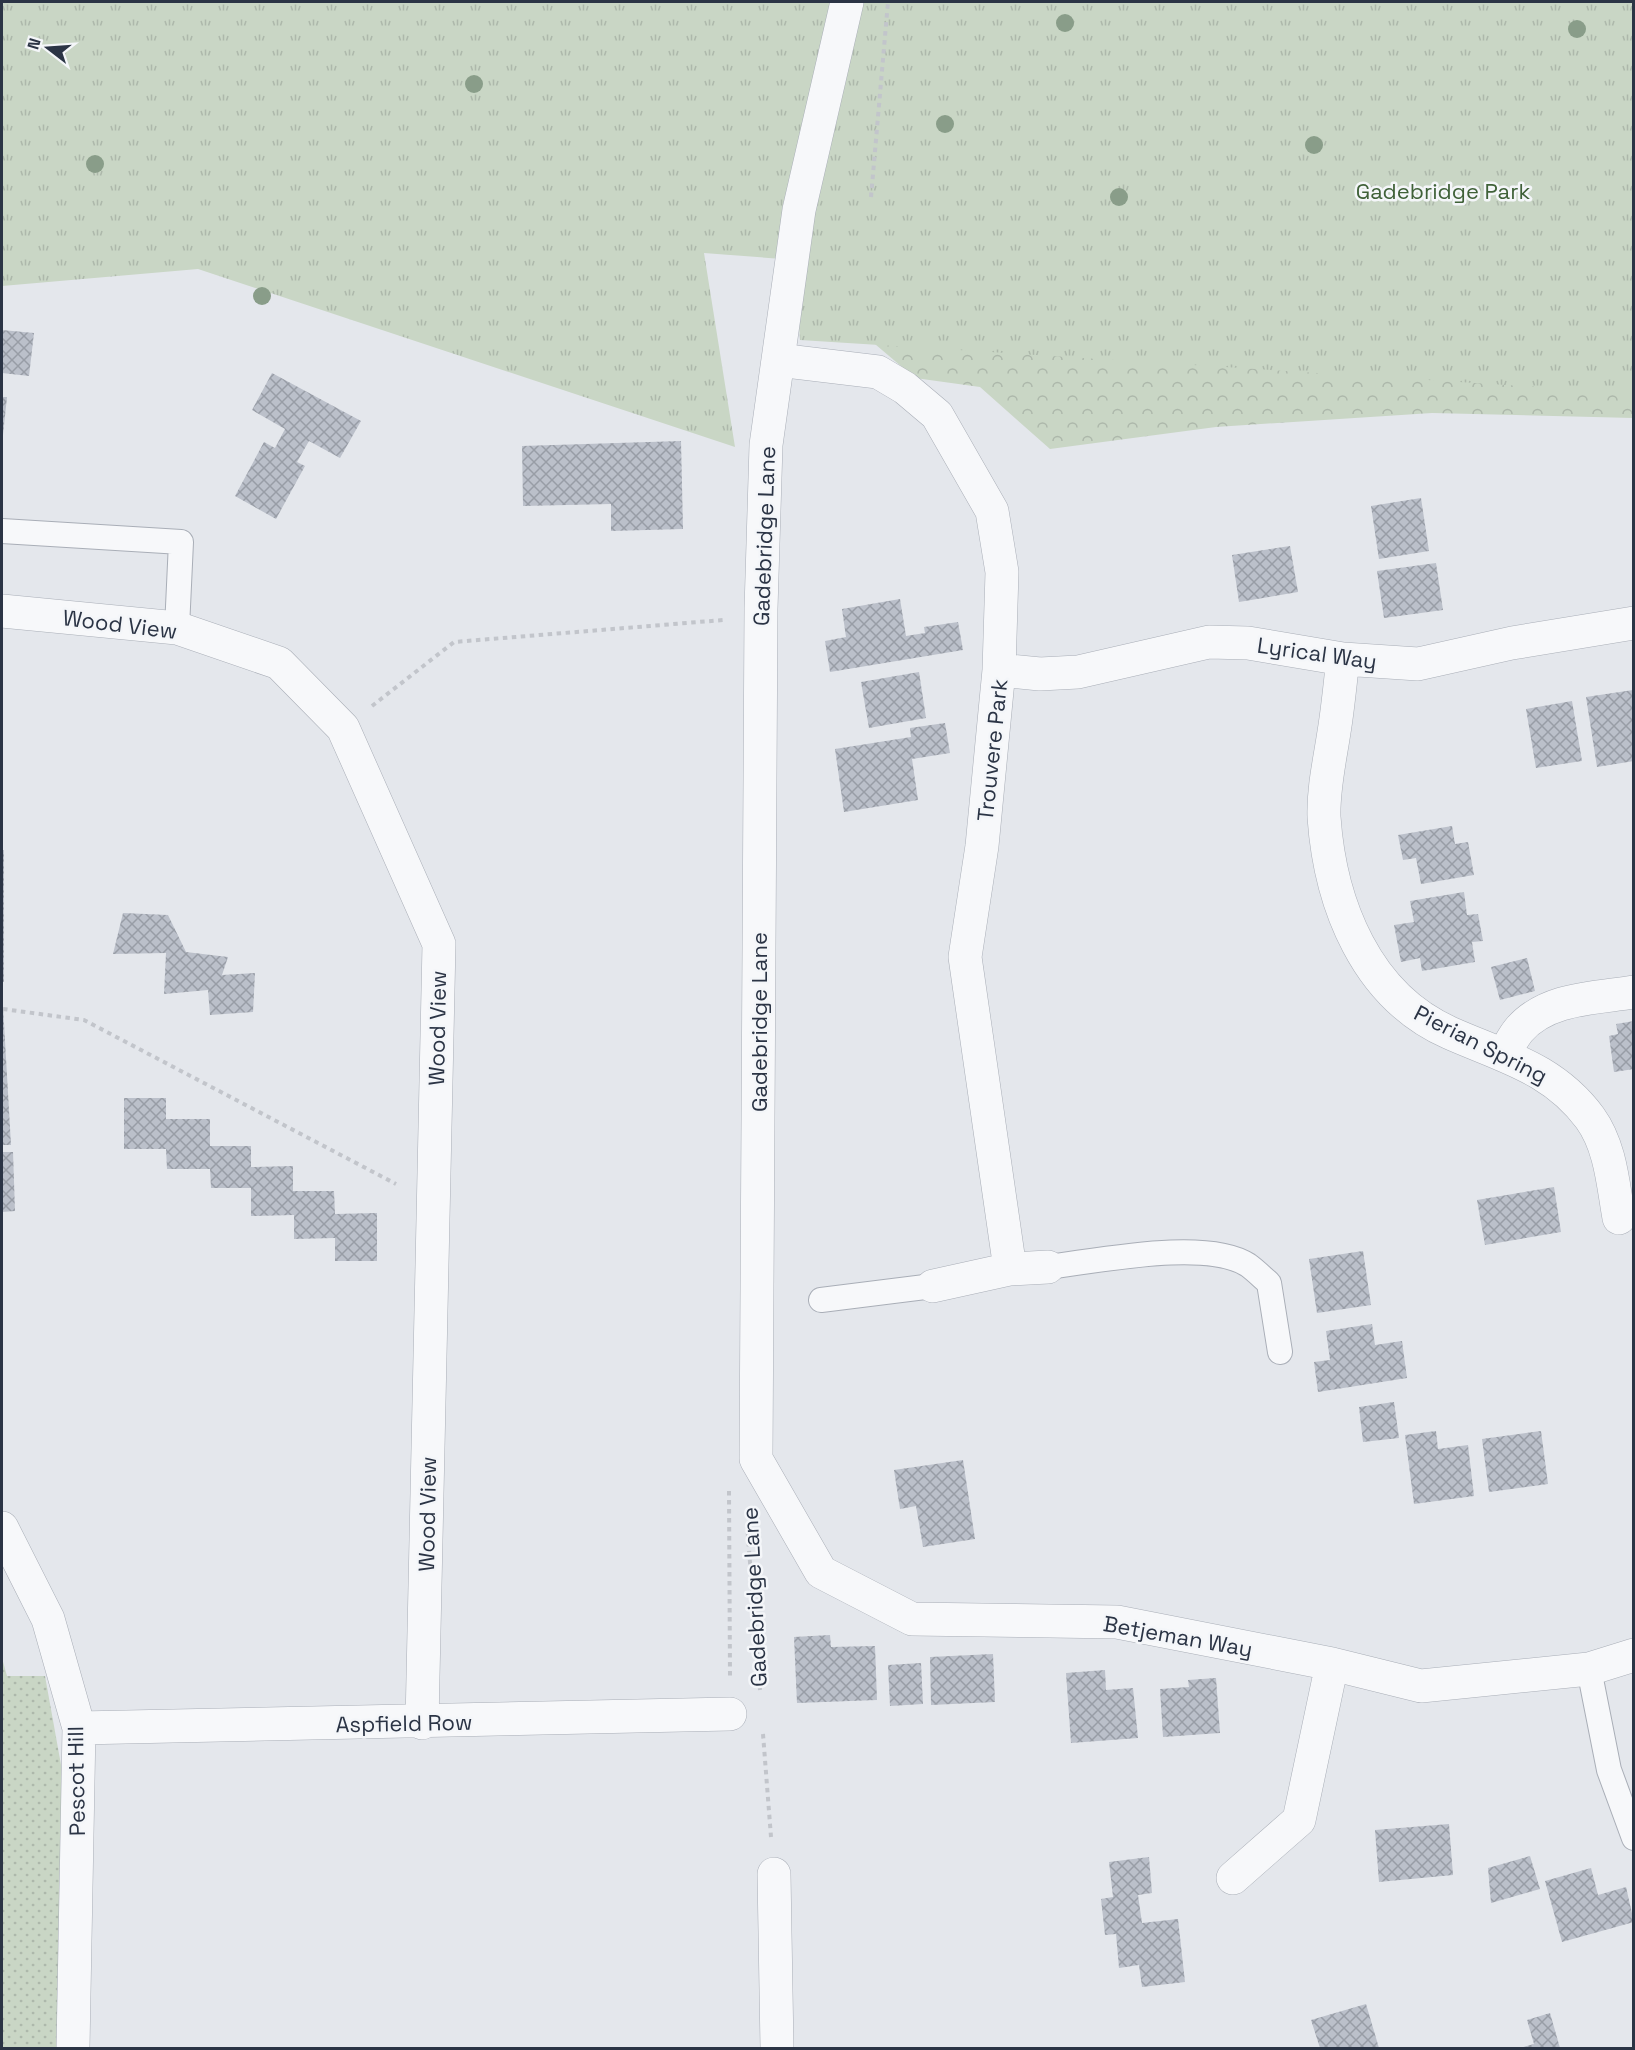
<svg xmlns="http://www.w3.org/2000/svg" width="1635" height="2050" viewBox="0 0 1635 2050" font-family="'Space Grotesk',sans-serif">
  <style>
    .grass { fill: url(#grass-dots) }
    .forest { fill: url(#forest-crowns) }
    .park { fill: url(#park-tufts) }
    .building { fill: url(#building-cross-hatch) }
    .lines { fill: none; stroke-linecap: round; stroke-linejoin: round }
    .lane-casing { stroke: #a9aeb7; stroke-width: 26 }
    .street-casing { stroke: #a9aeb7; stroke-width: 34 }
    .path { stroke: #c2c5cb; stroke-width: 4; stroke-dasharray: 4.5 4.5; stroke-linecap: butt }
    .lane { stroke: #f7f8fa; stroke-width: 24 }
    .street { stroke: #f7f8fa; stroke-width: 33 }
    .tree { fill: #899d89 }
    .labels { text-anchor: middle; stroke-width: 5; stroke-linejoin: round; paint-order: stroke }
    .park-label { font-size: 22px; fill: #3f6138; stroke: #f4f6f9 }
    .street-label { font-size: 22px; fill: #2b3445; stroke: #f4f6f9 }
  </style>
  <defs>
    <pattern id="grass-dots" width="8" height="8" patternUnits="userSpaceOnUse" patternTransform="scale(1.5)"><rect width="8" height="8" fill="#c9d6c5"/><path d="M2 2h.1M6 6h.1" fill="none" stroke="#adb8ab" stroke-width="1.8" stroke-linecap="round"/></pattern>
    <pattern id="forest-crowns" width="20" height="18" patternUnits="userSpaceOnUse" patternTransform="scale(1.5)"><rect width="20" height="18" fill="#c9d6c5"/><path d="M2 6a3 3 0 1 1 6 0M12 15a3 3 0 1 1 6 0" fill="none" stroke="#adb8ab"/></pattern>
    <pattern id="park-tufts" width="24" height="20" patternUnits="userSpaceOnUse" patternTransform="scale(1.5)"><rect width="24" height="20" fill="#c9d6c5"/><path d="M3 7l-1-3M5 7V3M7 7l1-3M15 17l-1-3M17 17v-4M19 17l1-3" fill="none" stroke="#adb8ab"/></pattern>
    <pattern id="building-cross-hatch" width="8" height="8" patternUnits="userSpaceOnUse" patternTransform="scale(1.5)"><rect width="8" height="8" fill="#bbc0ca"/><path d="M0 0l8 8M0 8l8-8" fill="none" stroke="#989da6"/></pattern>
  </defs>
  <rect width="100%" height="100%" fill="#e4e7ec"/>
  <path class="grass" d="M2 1658 7 1676H45L65 1787 62 2048H2Z"/>
  <path class="forest" d="M1633 304V418L1432 413 1216 427 1050 449 980 387 915 378 836 311Z"/>
  <path class="park" d="M2 2H1633V393L800 340 795 260 704 253 735 447 198 269 2 286Z"/>
  <path class="building" d="M2 330 34 333 29 376 2 373Z
    M272 373 361 421 340 458 309 441 297 462 305 466 276 519 235 496 264 442 275 448 285 429 252 410Z
    M2 397H7L3 435H2Z
    M681 441 683 529 611 531V504L523 506 522 446Z
    M1421 498 1429 551 1379 559 1371 506Z
    M1290 546 1298 592 1239 602 1232 555Z
    M1436 563 1443 610 1384 618 1377 571Z
    M900 599 906 636 925 633 924 627 958 622 963 650 830 672 825 641 846 637 842 609Z
    M919 672 926 718 869 728 861 682Z
    M1633 690 1634 761 1597 767 1586 697Z
    M1572 701 1582 761 1536 768 1526 709Z
    M945 723 950 753 912 759 918 800 844 812 835 749 911 737 910 728Z
    M1452 826 1455 844 1468 842 1474 875 1421 884 1416 858 1403 860 1398 835Z
    M2 850H4V982H2Z
    M1464 892 1467 915 1478 914 1483 941 1472 942 1475 962 1422 971 1420 958 1401 962 1394 925 1414 922 1410 901Z
    M123 913 168 915 186 952 228 957 222 975 255 973 253 1012 210 1015 208 990 164 994 166 953 113 954Z
    M1527 958 1535 991 1500 1000 1491 967Z
    M2 1006H3L11 1145H2Z
    M1634 1021V1069L1614 1072 1609 1036 1618 1034 1616 1024Z
    M124 1098H166V1119H210V1146H251V1167L293 1166V1191H334L335 1214 377 1213V1261H335V1238L294 1239V1215L251 1216V1188H211L210 1169H167L166 1149H124Z
    M2 1152H13L15 1211 2 1212Z
    M1554 1187 1561 1232 1485 1245 1477 1200Z
    M1363 1251 1371 1305 1317 1313 1309 1259Z
    M1372 1324 1375 1345 1402 1341 1407 1378 1318 1392 1314 1362 1330 1360 1326 1331Z
    M1394 1402 1399 1438 1363 1442 1359 1407Z
    M1436 1431 1438 1449 1468 1445 1474 1496 1414 1504 1405 1435Z
    M1541 1431 1548 1484 1489 1492 1482 1439Z
    M963 1460 975 1539 923 1547 916 1506 900 1509 894 1470Z
    M830 1635 831 1647 875 1646 877 1700 797 1703 794 1637Z
    M993 1654 995 1702 931 1705 930 1657Z
    M921 1663 923 1704 890 1706 888 1665Z
    M1105 1670 1106 1690 1133 1688 1138 1738 1071 1743 1066 1673Z
    M1216 1678 1220 1733 1163 1737 1160 1689 1189 1687 1188 1680Z
    M1449 1824 1453 1875 1379 1882 1375 1830Z
    M1530 1856 1540 1889 1491 1903 1488 1868Z
    M1149 1857 1152 1893 1138 1895 1142 1923 1178 1919 1185 1982 1142 1987 1139 1965 1119 1968 1116 1934 1105 1935 1101 1899 1113 1897 1109 1862Z
    M1591 1868 1598 1895 1626 1887 1634 1922 1562 1942 1545 1881Z
    M1366 2004 1379 2048H1320L1311 2020Z
    M1550 2013 1560 2048H1520L1534 2044 1527 2020Z"/>
  <g class="lines">
    <defs>
      <path id="lane" d="M2 531 181 542 177 628
        M1048 1267C1098 1261 1206 1238 1248 1265 1255 1270 1262 1277 1269 1283L1280 1352
        M821 1300 933 1286
        M1589 1669 1609 1770 1634 1838"/>
      <path id="street" d="M847 2 799 210 766 445 761 609 756 1459 821 1572 912 1619 1117 1622 1332 1664 1421 1686 1589 1669 1634 1655
        M778 360 878 372 905 388 937 415 992 511 1002 572 999 670 982 846 965 957 1010 1269
        M2 611 177 628 279 663 343 728 439 944 422 1723
        M1343 659C1340 684 1338 708 1334 732 1330 759 1323 789 1324 817 1330 904 1366 996 1450 1033 1504 1057 1553 1068 1590 1118 1611 1147 1613 1185 1619 1218
        M999 670 1040 674 1078 672 1209 642 1248 643 1343 659 1418 664 1512 643 1634 623
        M1504 1054C1509 1046 1513 1037 1519 1030 1546 998 1595 998 1634 992
        M933 1286 1010 1269 1048 1267
        M2 1528 48 1619 79 1728 73 2048
        M79 1728 730 1714
        M774 1874 777 2048
        M1233 1878 1299 1820 1332 1664"/>
    </defs>
    <use href="#lane" class="lane-casing"/>
    <use href="#street" class="street-casing"/>
    <path class="path" d="M871 197 888 2
      M372 706 454 642 723 620
      M3 1009 84 1020 396 1184
      M729 1491 730 1676
      M747 1524 760 1690
      M763 1734 771 1837"/>
    <use href="#lane" class="lane"/>
    <use href="#street" class="street"/>
  </g>
  <g class="tree">
    <circle cx="1065" cy="23" r="9"/>
    <circle cx="1577" cy="29" r="9"/>
    <circle cx="474" cy="84" r="9"/>
    <circle cx="945" cy="124" r="9"/>
    <circle cx="1314" cy="145" r="9"/>
    <circle cx="95" cy="164" r="9"/>
    <circle cx="1119" cy="197" r="9"/>
    <circle cx="262" cy="296" r="9"/>
  </g>
  <g class="labels">
    <g class="park-label">
      <text x="1443" y="199">Gadebridge Park</text>
    </g>
    <g class="street-label">
      <text transform="translate(764 536) rotate(-88)" y="8">Gadebridge Lane</text>
      <text transform="translate(120 624) rotate(7)" y="8">Wood View</text>
      <text transform="translate(1317 653) rotate(8)" y="8">Lyrical Way</text>
      <text transform="translate(992 750) rotate(-84)" y="8">Trouvere Park</text>
      <text transform="translate(759 1022) rotate(-90)" y="8">Gadebridge Lane</text>
      <text transform="translate(437 1028) rotate(-89)" y="8">Wood View</text>
      <text transform="translate(1481 1044) rotate(27)" y="8">Pierian Spring</text>
      <text transform="translate(427 1514) rotate(-89)" y="8">Wood View</text>
      <text transform="translate(754 1597) rotate(-93)" y="8">Gadebridge Lane</text>
      <text transform="translate(1178 1636) rotate(10)" y="8">Betjeman Way</text>
      <text transform="translate(404 1723) rotate(-1)" y="8">Aspfield Row</text>
      <text transform="translate(76 1781) rotate(-91)" y="8">Pescot Hill</text>
    </g>
  </g>
  <rect width="1635" height="2050" fill="none" stroke="#2b3445" stroke-width="6"/>
  <g transform="translate(48 48) rotate(287)" stroke="#f4f6f9" stroke-width="4.5" paint-order="stroke">
  <path d="M0-4.5L10 22L0 15L-10 22Z" fill="#2b3445"/>
  <text y="-9" font-size="16" font-weight="bold" text-anchor="middle" fill="#2b3445">N</text>
  </g>
</svg>
